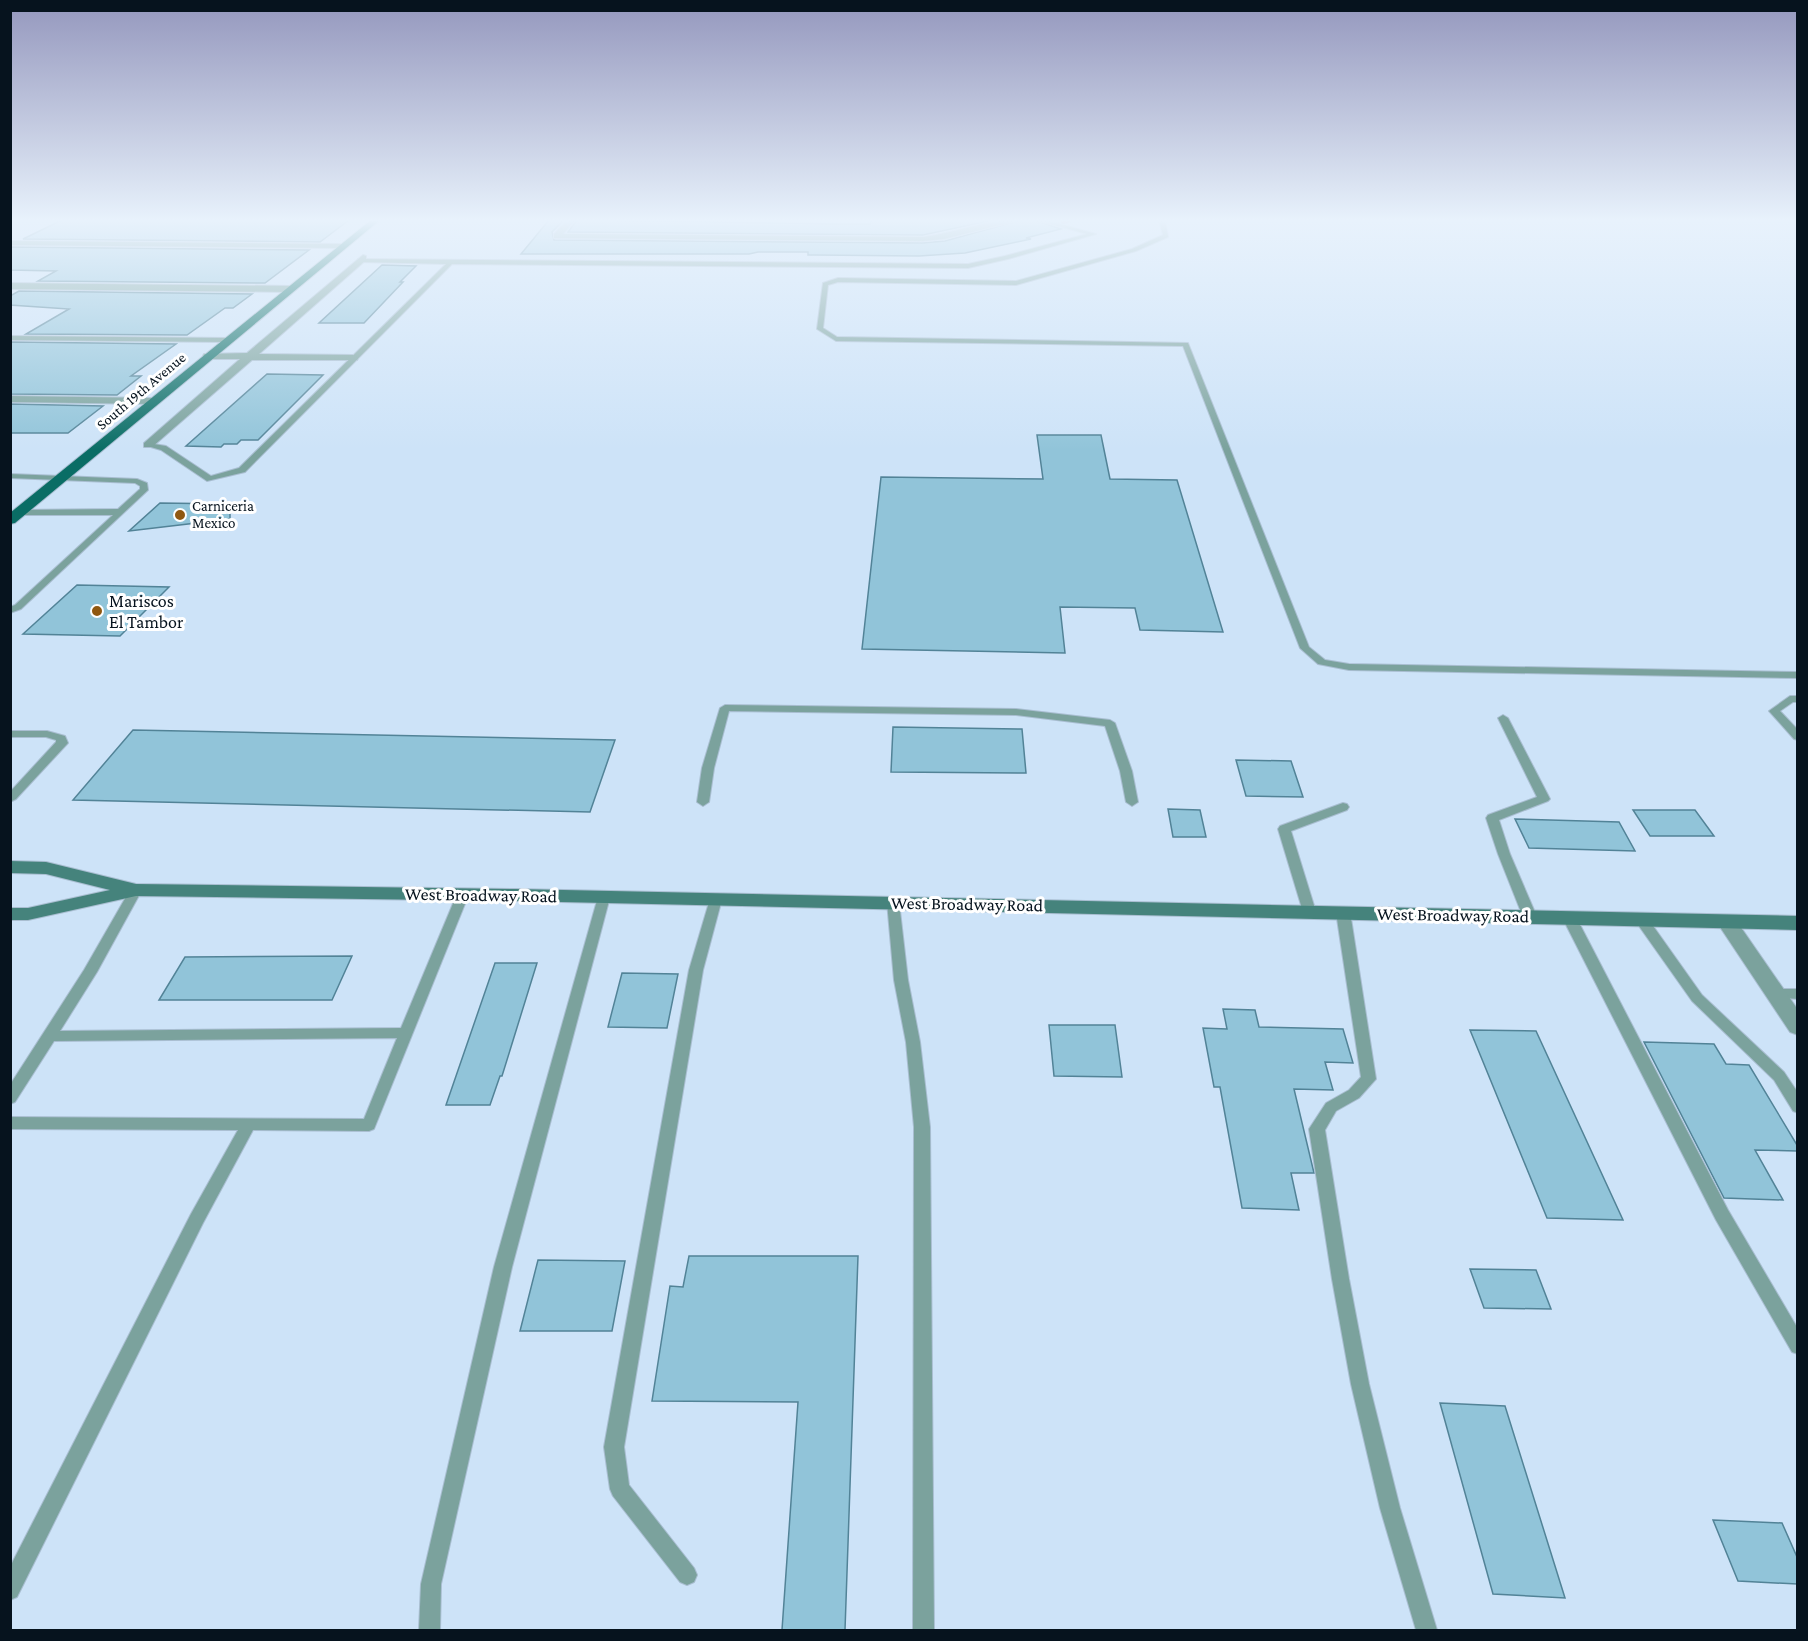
<svg xmlns="http://www.w3.org/2000/svg" width="1808" height="1641" viewBox="0 0 1808 1641" font-family="'Crimson Pro',serif">
  <style>
    .lines { fill: none; stroke-linecap: round; stroke-linejoin: round }
    .stream { stroke: #b76c7d; stroke-width: 4.5 }
    .building { fill: #91c4d9; stroke: #528397; stroke-width: 1.5 }
    .service-casing { stroke: #a9bed1; stroke-width: 2 }
    .minor-casing { stroke: #a9bed1; stroke-width: 2 }
    .secondary-casing { stroke: #a9bed1; stroke-width: 2 }
    .primary-casing { stroke: #a9bed1; stroke-width: 2 }
    .service { fill: #7ba29d; fill-rule: evenodd }
    .minor { fill: #7ba29d; fill-rule: evenodd }
    .secondary { fill: #45837c; fill-rule: evenodd }
    .primary { fill: #0a6d65; fill-rule: evenodd }
    .poi-dot { fill: #905811; stroke: #fff; stroke-width: 2 }
    .labels { text-anchor: middle; stroke-width: 6; stroke-linejoin: round; paint-order: stroke }
    .far-street-label { font-size: 15px; fill: #06131e; stroke: #fff }
    .far-poi-label { font-size: 15px; fill: #06131e; stroke: #fff; text-anchor: start }
    .poi-label { font-size: 18px; fill: #06131e; stroke: #fff; text-anchor: start }
    .street-label { font-size: 18px; fill: #06131e; stroke: #fff }
  </style>
  <rect width="100%" height="100%" fill="#cde3f8"/>
  <g class="lines">
    <path class="stream" d="M1063 222 1070 220"/>
  </g>
  <path class="building" d="M62 220H349L320 242 23 239Z
    M549 220H564L552 232 554 240 923 243 945 241 1022 220H1034L1061 229 1026 238 1031 239 965 253 919 256 815 255H808V252H758L749 254H521Z
    M577 220 838 224H870L871 220H993L923 235 568 232Z
    M10 247 309 250 265 283 38 281 56 271 10 270Z
    M382 265 416 266 400 282H403L364 323H319Z
    M19 291 252 294 233 308H225L187 335 26 334 69 309 10 305V296Z
    M10 343 12 342 176 344 131 376H141L117 395 10 394Z
    M267 374 323 375 258 440H241L237 444H224L221 447 186 446Z
    M10 404 103 406 68 433H10Z
    M1037 435H1101L1110 479 1177 480 1223 632 1140 630 1135 608 1060 607 1065 653 862 649 881 477 1043 479Z
    M160 503 230 504V519L129 531Z
    M77 585 169 587 120 636 23 634Z
    M893 727 1022 729 1026 773 891 772Z
    M133 730 615 740 590 812 73 800Z
    M1236 760 1291 761 1303 797 1246 796Z
    M1168 809 1200 810 1206 837H1173Z
    M1633 810H1695L1714 836H1650Z
    M1515 819 1619 822 1635 851 1529 848Z
    M352 956 332 1000H159L185 957Z
    M495 963H537L502 1076H500L490 1105H446Z
    M622 973 678 974 667 1028 608 1027Z
    M1223 1009 1255 1010 1259 1027 1343 1029 1353 1063 1325 1062 1333 1090 1294 1089 1314 1173H1291L1299 1210 1242 1208 1220 1087H1214L1203 1028 1227 1029Z
    M1049 1025H1115L1122 1077 1054 1076Z
    M1470 1030 1536 1031 1623 1220 1547 1218Z
    M1644 1042 1714 1044 1726 1064 1749 1065 1797 1145V1151L1755 1150 1783 1200 1724 1198Z
    M689 1256H858L845 1630H782L798 1402 652 1401 670 1286 683 1287Z
    M538 1260 625 1261 612 1331H520Z
    M1470 1269 1536 1270 1551 1309 1484 1308Z
    M1440 1403 1505 1406 1565 1598 1493 1594Z
    M1713 1520 1782 1523 1797 1557V1584L1738 1581Z"/>
  <g class="lines">
    <defs>
      <path id="service" d="M1036 220H1045L1096 234 1008 259 968 268 452 264 245 472 207 481 161 450 144 445 148 443 166 446 211 476 239 468 446 264 360 262 358 259 968 264 1005 256 1087 234Z
        M1159 220H1165L1168 237 1136 251 1016 285 838 282 828 285 823 328 837 337 1188 343 1309 647 1325 660 1349 664 1798 672V678L1349 670 1318 664 1300 648 1183 346 836 341 817 329 823 283 838 278 1016 281 1132 249 1163 235Z
        M10 241 344 244 347 246 344 248 10 245Z
        M10 336 228 338 231 340 228 342 10 340Z
        M10 474 137 479 147 483 148 490 21 609 10 613V607L15 605 113 515H20L16 512 17 510 118 509 140 489V486L135 483 10 478Z
        M1790 696H1798V702H1793L1780 711 1798 730V740L1794 739 1769 711Z
        M725 705 1016 709 1110 720 1115 723 1132 771 1138 802 1132 806 1126 802 1120 771 1105 726 1016 715 729 711 714 768 709 802 703 806 697 802 702 768 720 708Z
        M1503 715 1508 718 1550 799 1548 801 1499 820 1510 854 1537 917 1530 921 1523 917 1498 854 1486 818 1488 815 1537 797 1498 718Z
        M10 731H47L65 736 68 743 16 799 12 801 10 792 56 742V740L46 737H10Z
        M1343 803 1347 804 1349 807 1347 810 1291 831 1316 912 1309 916 1304 915 1278 829 1280 826Z
        M136 886 142 890 97 972 60 1031 401 1028 457 894 463 890 469 894 374 1129 369 1131 253 1130 203 1223 17 1597 10 1600V1567L191 1214 238 1130 10 1129V1117L364 1119 397 1038 54 1041 15 1102 10 1104V1085L84 970 130 890Z
        M604 893 610 897 512 1267 441 1584 440 1630H419L421 1584 494 1267 598 897Z
        M716 895 722 899 703 970 624 1447 629 1485 694 1568 697 1575 694 1582 687 1585 680 1582 613 1496 610 1489 604 1447 689 970 710 899Z
        M893 898 899 902 908 980 920 1042 930 1127 934 1630H913L914 1127 906 1042 894 980 887 902Z
        M1343 908 1350 912 1376 1079 1359 1098 1336 1111 1325 1130 1349 1279 1369 1384 1400 1508 1437 1630H1416L1380 1508 1351 1384 1332 1279 1309 1129 1326 1103 1349 1090 1361 1077 1336 912Z
        M1569 913 1576 917 1728 1210 1798 1329V1354L1792 1352 1716 1220 1562 917Z
        M1641 915 1646 916 1702 995 1784 1072 1798 1093V1113L1793 1111 1774 1080 1692 1001 1634 919Z
        M1775 989H1798V999L1770 997 1768 994 1770 991Z"/>
      <path id="minor" d="M567 220H575L563 234 923 237C955 233 988 219 1020 220L944 239 923 241 554 238V234Z
        M363 255 366 256V260L259 354 353 355 358 358 357 360H252L152 447H144V443L240 359H208L203 356 204 354 247 353Z
        M10 283 291 286 295 289 291 292 10 289Z
        M10 396 153 398 158 401 153 404 10 402Z
        M1726 915 1733 916 1798 1010V1035L1790 1032 1716 921 1719 916Z"/>
      <path id="secondary" d="M10 861 46 862 136 884 516 889 1798 916V930L516 901 136 896 28 920H10V908H28L110 890 46 874 10 873Z"/>
      <path id="primary" d="M371 220H380L15 523 10 524V513Z"/>
    </defs>
    <use href="#service" class="service-casing"/>
    <use href="#minor" class="minor-casing"/>
    <use href="#secondary" class="secondary-casing"/>
    <use href="#primary" class="primary-casing"/>
    <use href="#service" class="service"/>
    <use href="#minor" class="minor"/>
    <use href="#secondary" class="secondary"/>
    <use href="#primary" class="primary"/>
  </g>
  <linearGradient id="sky" x2="0" y2="1"><stop stop-color="#9497bd"/><stop offset="0.49" stop-color="#e8f2fc"/><stop offset="1" stop-color="#e8f2fc" stop-opacity="0"/></linearGradient>
  <rect width="1808" height="450" fill="url(#sky)"/>
  <g class="poi-dot">
    <circle cx="180" cy="515" r="6"/>
    <circle cx="97" cy="611" r="6"/>
  </g>
  <g class="labels">
    <g class="far-street-label">
      <text transform="translate(141 391) rotate(-40)" y="5">South 19th Avenue</text>
    </g>
    <g class="far-poi-label">
      <text x="192" y="511">Carniceria<tspan x="192" dy="17">Mexico</tspan></text>
    </g>
    <g class="poi-label">
      <text x="109" y="607">Mariscos<tspan x="109" dy="21">El Tambor</tspan></text>
    </g>
    <g class="street-label">
      <text transform="translate(481 895) rotate(1)" y="6">West Broadway Road</text>
      <text transform="translate(967 904) rotate(1)" y="6">West Broadway Road</text>
      <text transform="translate(1453 915) rotate(1)" y="6">West Broadway Road</text>
    </g>
  </g>
  <rect width="1808" height="1641" fill="none" stroke="#06131e" stroke-width="24"/>
</svg>
